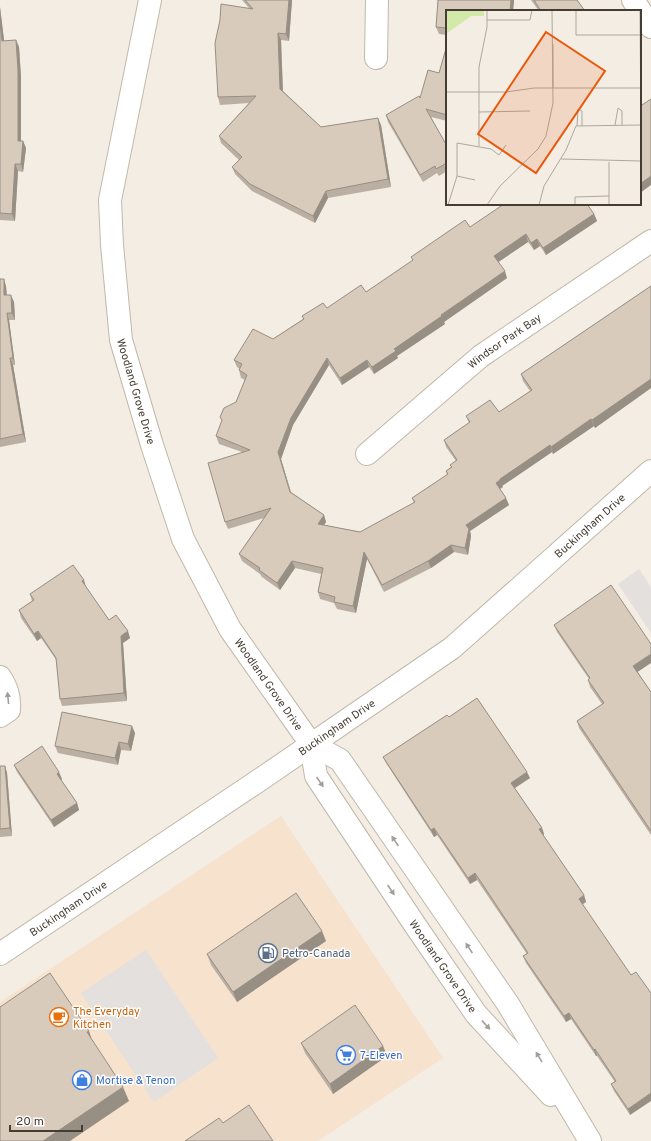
<svg xmlns="http://www.w3.org/2000/svg" width="651" height="1141" viewBox="0 0 651 1141" font-family="Overpass,sans-serif">
  <style>
    .commercial { fill: #f6e2cd }
    .parking { fill: #e3e0dd }
    .lines { fill: none; stroke-linecap: round; stroke-linejoin: round }
    .minor-casing { stroke: #c2b7a9; stroke-width: 24 }
    .minor { stroke: #fff; stroke-width: 22 }
    .wall { fill: #baafa2 }
    .shaded-wall { fill: #978e84 }
    .building { fill: #d8cbbc; stroke: #978e84 }
    .oneway { fill: #a29e9a }
    .labels { text-anchor: middle; stroke-width: 3; stroke-linejoin: round; paint-order: stroke }
    .street-label { font-size: 11px; fill: #453d34; stroke: #fff }
    .service-label { font-size: 11px; fill: #4e5e75; stroke: #fff; text-anchor: start }
    .food-label { font-size: 11px; fill: #c56008; stroke: #fff; text-anchor: start }
    .shop-label { font-size: 11px; fill: #366cbe; stroke: #fff; text-anchor: start }
    .inset-road { fill: none; stroke: #ada79e; stroke-width: 1 }
    .view { fill: #e8590c; fill-opacity: 0.15; stroke: #e8590c; stroke-width: 2 }
    .inset-edge { fill: none; stroke: #453d34; stroke-width: 2 }
  </style>
  <rect width="100%" height="100%" fill="#f3ede4"/>
  <path class="commercial" d="M281 816 443 1058 318 1141H55L0 1060V1002Z"/>
  <path class="parking" d="M639 569 651 587V633L618 584Z
    M146 950 218 1058 154 1102 81 993Z"/>
  <g class="lines">
    <defs>
      <g id="minor">
        <path id="s1" d="M150 0 110 200 112 245 121 340 152 445 183 539 230 629 311 744 340 760 508 1004 590 1141"/>
        <path d="M633 0 651 27"/>
        <path d="M376 58 377 0"/>
        <path id="s2" d="M367 454 481 356 651 241"/>
        <path d="M0 677C7 688 10 697 9 710L0 716"/>
        <path id="s3" d="M311 744 316 776 415 925 476 1014 551 1095"/>
        <path id="s4" d="M0 954 261 779 452 648 651 471"/>
      </g>
    </defs>
    <use href="#minor" class="minor-casing"/>
    <use href="#minor" class="minor"/>
  </g>
  <path class="wall" d="M242 0H292L289 41 281 40 283 91 321 127 381 125 391 187 328 198 315 223 252 191 235 174 232 167 239 160 221 143 219 136 249 103 220 105 218 97 249 8Z
    M438 0H514L513 11H447V35L439 34 436 27Z
    M531 0H577L585 11H539Z
    M0 7 4 41 16 40 19 47 21 77V141H23L26 148 23 172 18 171 15 221 0 220Z
    M447 45V121L431 117 447 146V171L439 176 437 173 423 182 388 122 386 115 420 98 439 73Z
    M594 214 597 221 546 255 540 246 534 250 528 242 498 262 507 278 444 322 445 324 397 356 398 358 374 374 369 367 342 385 329 365 293 425 281 459 291 492 324 515 326 522 324 525 360 532 414 503 412 498 447 475 446 471 451 467 450 465 456 461 446 447 444 440 469 423 466 416 499 412 530 391 523 381 521 374 651 286V388L595 428 594 426 553 454 552 452 502 486 503 487 500 489 509 505 470 531 471 536 468 555 454 552 431 568 384 592 367 559 356 613 337 609 334 603 320 599 318 592 321 574 295 568 280 590 262 577 260 574 242 561 239 554 264 518 228 529 225 522 242 452 219 444 216 436 222 421 220 417 236 402 245 380 241 378 239 370 240 369 237 367 234 360 273 339 303 319 302 316 327 308 366 292 413 261 411 257 470 227Z
    M0 279 6 286 7 295 14 302 15 320H9L15 365H13L26 442 0 447Z
    M86 587 109 620 130 638 123 643 127 701 62 706 60 699 57 661 41 638 37 641 21 618 19 610 32 601 30 594Z
    M554 625 638 672 651 692V835L579 728 577 721 602 704 590 687 588 680 589 679 557 632Z
    M449 717 530 778 515 788 542 828 544 834 543 835 584 895 586 902 583 904 630 1115 614 1091 611 1084 615 1082 597 1056H596L571 1019 566 1022 526 963 523 956 527 954 477 880 470 884 437 835 434 837 386 763 383 757Z
    M135 733 131 751 121 750 118 765 58 753 55 746Z
    M14 765 62 779 61 780 77 803 79 810 54 827 17 772Z
    M0 766H5L7 773 12 836 0 837Z
    M326 941 237 1002 211 965 207 954Z
    M301 1043 383 1046 387 1056 333 1094 305 1053Z"/>
  <path class="shaded-wall" d="M289 0H292L289 41 286 34Z
    M511 0H514V1L513 11H510Z
    M0 7 5 48 2 41 0 22Z
    M278 33 281 40 283 96 280 89Z
    M16 40 19 47 21 77V148L18 141Z
    M378 118 381 125 391 187 388 179Z
    M23 141 26 148 23 172 21 164Z
    M15 164 18 171 15 221 12 214Z
    M651 176V185L640 193V184Z
    M326 191 328 198 315 223 313 216Z
    M594 214 597 221 546 255 543 248Z
    M526 234 528 242 497 263 494 256Z
    M537 239 540 246 534 250 531 243Z
    M505 271 507 278 444 322 445 324 397 356 398 358 374 374 372 367 394 349 441 315Z
    M4 279 6 286 7 302 4 295Z
    M11 295 14 302 15 320 12 313Z
    M7 313 9 320 15 365 13 358Z
    M10 358 13 365 26 442 23 434Z
    M327 358 329 365 293 425 281 459 293 499 278 452 291 418Z
    M367 360 369 367 342 385 340 378Z
    M651 379V388L595 428 592 420Z
    M591 419 594 426 553 454 551 447Z
    M550 445 552 452 502 486 503 487 498 490 496 483 500 479Z
    M506 498 509 505 470 531 471 536 468 555 465 548 466 525Z
    M324 515 326 522 320 531 318 524Z
    M451 545 454 552 431 568 428 561Z
    M364 552 367 559 356 613 353 606Z
    M292 561 295 568 280 590 277 583Z
    M84 580 86 587 82 581Z
    M38 631 41 638 37 641 34 634Z
    M128 631 130 638 123 643 127 701 124 693 121 636Z
    M651 654V663L636 673 633 666Z
    M132 726 135 733 131 751 128 744Z
    M119 742 121 750 118 765 115 758Z
    M5 766 7 773 12 836 10 828Z
    M59 772 62 779 60 781 57 774Z
    M527 772 530 778 513 789 511 783Z
    M77 803 79 810 54 827 51 820Z
    M434 828 437 835 434 837 431 830Z
    M542 828 544 834 542 836 539 829Z
    M475 873 477 880 470 884 468 878Z
    M584 895 586 902 581 905 579 899Z
    M322 931 326 941 237 1002 233 992Z
    M569 1013 571 1019 566 1022 564 1016Z
    M89 1031 94 1046 87 1032Z
    M383 1046 387 1056 333 1094 330 1084Z
    M595 1049 597 1056H596L594 1050Z
    M123 1087 129 1101 70 1141H43Z
    M651 1093V1101L630 1115 628 1109Z"/>
  <path class="building" d="M245 0H289L286 34 278 33 280 89 321 127 378 118 388 179 326 191 313 216 250 184 232 167 242 157 219 136 256 96 218 97 215 43 220 20 221 4 253 9Z
    M438 0H511L510 11H447V28L436 27Z
    M534 0H577L585 11H541Z
    M0 22 2 41 16 40 18 70V141H23L21 164H15L12 214 0 213Z
    M447 45V115L426 109 447 146V163L436 169 435 166 420 175 386 115 419 96 420 98 428 70 439 73Z
    M651 99V176L640 184V103L642 105Z
    M504 204H587L594 214 543 248 537 239 531 243 526 234 494 256 505 271 441 315 442 316 394 349 396 351 372 367 367 360 340 378 327 358 291 418 278 452 290 492 324 515 318 524 360 532 415 502 412 498 448 474 446 471 452 467 450 465 457 460 444 440 470 422 466 416 490 400 499 412 532 390 521 374 651 286V379L592 420 591 419 551 447 550 445 500 479V480L496 483 506 498 466 525 469 529 465 548 451 545 428 561 382 585 364 552 353 606 334 602 335 597 318 592 323 568 292 561 277 583 259 570 260 568 239 554 271 508 225 522 208 463 250 450 216 436 222 420 220 417 224 408 236 402 247 375 239 370 242 364 234 360 253 329 273 339 304 319 302 316 323 303 327 308 361 285 366 292 413 260 411 257 465 220 470 227Z
    M0 279H4V295H11L12 313H7L13 358H10L23 434 0 439Z
    M73 565 84 580 82 581 109 620 116 615 128 631 121 636 124 693 60 699 56 658 38 631 34 634 19 610 34 600 30 594Z
    M611 585 651 644V654L633 666 651 692V831L577 721 604 703 588 680 590 678 554 625Z
    M477 698 527 772 511 783 542 828 539 829 584 895 579 899 631 975 636 972 651 993V1093L628 1109 611 1084 616 1081 595 1049 594 1050 569 1013 564 1016 523 956 528 953 475 873 468 878 434 828 431 830 383 757 447 715 449 717Z
    M62 712 132 726 128 744 119 742 115 758 55 746Z
    M42 746 59 772 57 774 77 803 51 820 14 765Z
    M0 766H5L10 828 0 829Z
    M296 893 322 931 233 992 207 954Z
    M50 973 89 1031 87 1032 123 1087 43 1141H0V1007Z
    M355 1005 383 1046 330 1084 301 1043Z
    M249 1105 273 1141H185L219 1118 223 1123Z"/>
  <defs><path id="oneway-solid" d="M-6-.8H1V-3.2L6.5 0L1 3.2V.8H-6Z"/></defs>
  <g class="oneway">
    <use href="#oneway-solid" transform="translate(8 698) rotate(-96)"/>
    <use href="#oneway-solid" transform="translate(320 782) rotate(56)"/>
    <use href="#oneway-solid" transform="translate(395 841) rotate(-124)"/>
    <use href="#oneway-solid" transform="translate(391 890) rotate(56)"/>
    <use href="#oneway-solid" transform="translate(469 948) rotate(-124)"/>
    <use href="#oneway-solid" transform="translate(486 1025) rotate(47)"/>
    <use href="#oneway-solid" transform="translate(539 1057) rotate(-121)"/>
  </g>
  <defs>
    <symbol id="fuel-ring" viewBox="-11 -11 22 22"><circle r="9.5" fill="#fff" stroke="#5c6f8a" stroke-width="1.5"/><path d="M-5.5-6h7V0h2V4h1.3V-2.5L3-4.5l.8-.8L6-3V5H2.5V1h-1V6h-7ZM-4.2-4.7v3.2H.2V-4.7Z" fill="#5c6f8a"/></symbol>
    <symbol id="cafe-ring" viewBox="-11 -11 22 22"><circle r="9.5" fill="#fff" stroke="#e8710a" stroke-width="1.5"/><path d="M-5.5-4.5H6V0H3Q3 3.5 0 3.5H-2.5Q-5.5 3.5-5.5 0ZM3-3.2v2h1.7v-2ZM-6 4.5H4V6H-6Z" fill="#e8710a"/></symbol>
    <symbol id="supermarket-ring" viewBox="-11 -11 22 22"><circle r="9.5" fill="#fff" stroke="#3f7fe0" stroke-width="1.5"/><path d="M-6-5.5h2.5l.6 2H6L4.5 2H-2.5L-4.4-4H-6ZM-1.5 3.2a1.3 1.3 0 1 0 .1 0ZM3 3.2a1.3 1.3 0 1 0 .1 0Z" fill="#3f7fe0"/></symbol>
    <symbol id="shop-ring" viewBox="-11 -11 22 22"><circle r="9.5" fill="#fff" stroke="#3f7fe0" stroke-width="1.5"/><path d="M-5-2.5h2.3a2.7 3.5 0 0 1 5.4 0H5L5.5 6h-11ZM-1.5-2.5h3a1.5 2.3 0 0 0-3 0Z" fill="#3f7fe0"/></symbol>
  </defs>
  <g fill-rule="evenodd">
    <use href="#fuel-ring" x="257" y="942" width="22" height="22"/>
    <use href="#cafe-ring" x="48" y="1006" width="22" height="22"/>
    <use href="#supermarket-ring" x="335" y="1044" width="22" height="22"/>
    <use href="#shop-ring" x="71" y="1069" width="22" height="22"/>
  </g>
  <g class="labels">
    <g class="street-label">
      <text dy="4" stroke="none"><textPath href="#s2" startOffset="178">Windsor Park Bay</textPath></text>
      <text dy="4" stroke="none"><textPath href="#s1" startOffset="398">Woodland Grove Drive</textPath></text>
      <text dy="4" stroke="none"><textPath href="#s4" startOffset="730">Buckingham Drive</textPath></text>
      <text dy="4" stroke="none"><textPath href="#s1" startOffset="722">Woodland Grove Drive</textPath></text>
      <text dy="4" stroke="none"><textPath href="#s4" startOffset="406">Buckingham Drive</textPath></text>
      <text dy="4" stroke="none"><textPath href="#s4" startOffset="82">Buckingham Drive</textPath></text>
      <text dy="4" stroke="none"><textPath href="#s3" startOffset="261">Woodland Grove Drive</textPath></text>
    </g>
    <g class="service-label">
      <text x="282" y="957">Petro-Canada</text>
    </g>
    <g class="food-label">
      <text x="73" y="1015">The Everyday<tspan x="73" dy="13">Kitchen</tspan></text>
    </g>
    <g class="shop-label">
      <text x="360" y="1059">7-Eleven</text>
      <text x="96" y="1084">Mortise &amp; Tenon</text>
    </g>
  </g>
  <g transform="translate(446 10)">
    <rect width="195" height="195" fill="#f3ede4"/>
    <path d="M0 0H38V6H25L0 24Z" fill="#d2e9aa"/>
    <path class="inset-road" d="M130 0V25H194M194 0 195 129M41 10H84L86 0M107 78V34M0 82H60L88 78H195M33 102 84 101M169 115 172 98 176 101V115M131 116 132 99 136 101V116M33 136V57L41 17V0M115 149 195 151M11 166 29 170M2 195 11 166V133L45 139 53 145 60 135M41 195 54 176 92 139 100 126 107 93 106 0M93 195 98 176 120 140 130 116 194 115M129 195V187L163 186M163 195V152"/>
    <path class="view" d="M100 22 159 61 90 163 32 124Z"/>
    <rect width="195" height="195" class="inset-edge"/>
  </g>
  <path d="M10 1125v6h72v-6" fill="none" stroke="#453d34" stroke-width="2"/>
  <text x="16" y="1125" font-size="12" fill="#453d34" stroke="#ffffff" stroke-width="3" paint-order="stroke">20 m</text>
</svg>
